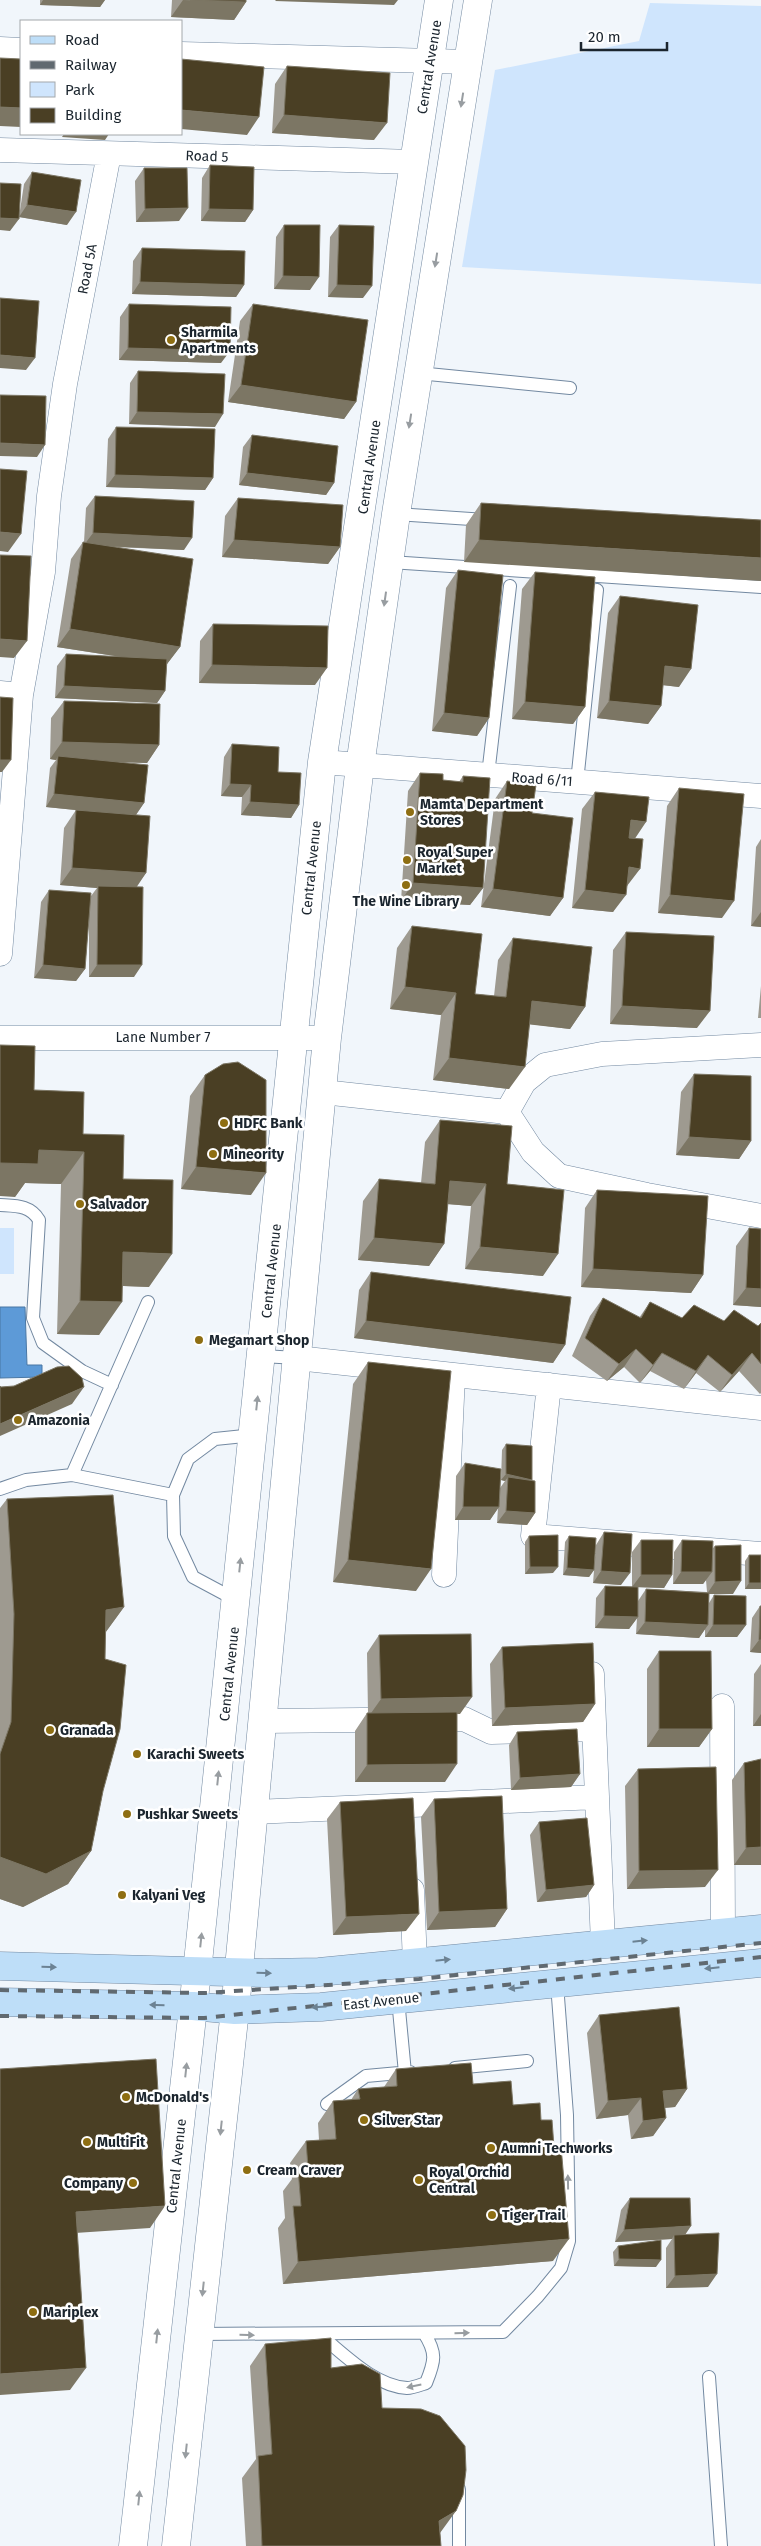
<svg xmlns="http://www.w3.org/2000/svg" width="761" height="2546" viewBox="0 0 761 2546" font-family="'Fira Sans',sans-serif">
  <style>
    .green { fill: #cfe5fd }
    .water { fill: #5d9ad7; stroke: #4977a4 }
    .lines { fill: none; stroke-linecap: round; stroke-linejoin: round }
    .service-casing { stroke: #7389a1; stroke-width: 14 }
    .minor-casing { stroke: #7389a1; stroke-width: 25 }
    .tertiary-casing { stroke: #7389a1; stroke-width: 29 }
    .secondary-casing { stroke: #7389a1; stroke-width: 29 }
    .service { stroke: #fff; stroke-width: 12 }
    .minor { stroke: #fff; stroke-width: 24 }
    .tertiary { stroke: #fff; stroke-width: 28 }
    .secondary { stroke: #bedef8; stroke-width: 28 }
    .rail { stroke: #606970; stroke-width: 4; stroke-dasharray: 9 9; stroke-linecap: butt }
    .wall { fill: #9e9a90 }
    .shaded-wall { fill: #7c7664 }
    .building { fill: #4a3f24; stroke: #7c7664 }
    .oneway { fill: #989da1 }
    .oneway2 { fill: #6c8293 }
    .poi-dot { fill: #8e6e12; stroke: #fff; stroke-width: 2 }
    .labels { text-anchor: middle; stroke-width: 5; stroke-linejoin: round; paint-order: stroke }
    .street-label { font-size: 14px; fill: #1b252e; stroke: #fff }
    .poi-label { font-size: 14px; font-weight: bold; fill: #1b252e; stroke: #fff; text-anchor: start }
  </style>
  <rect width="100%" height="100%" fill="#f1f6fb"/>
  <path class="green" d="M650 3 761 6V284L462 267 495 70 639 41Z
    M0 1228H14V1274H0Z"/>
  <path class="water" d="M0 1307H25L27 1365H42V1377L0 1378Z"/>
  <g class="lines">
    <defs>
      <path id="service" d="M418 373 570 388
        M396 514 486 520
        M390 562 761 587
        M488 775 510 586
        M577 782 597 590
        M0 1205C16 1206 30 1205 39 1220L33 1318 43 1343 82 1371 112 1385
        M262 1356 297 1358
        M72 1475 148 1302
        M0 1489 26 1480 72 1475 173 1495
        M236 1600 193 1577 174 1536 173 1495 188 1459 215 1439 254 1435
        M398 1999 405 2073
        M455 2068 527 2061
        M327 2104 366 2076 410 2072
        M198 2334 503 2332 538 2296 561 2268 569 2241 567 2115 557 1984
        M320 2335C344 2354 374 2386 407 2388 413 2388 420 2385 426 2383 435 2361 437 2353 424 2333
        M709 2377 721 2546
        M459 2489V2546"/>
      <path id="minor" d="M0 49 21 50
        M181 54 468 62
        M0 150 414 162
        M0 693 21 695 0 954
        M21 695 43 572 49 496 65 384 109 154
        M322 762 761 796
        M0 1038H327
        M323 1092 507 1112
        M507 1112 533 1152 559 1176 647 1195 761 1216
        M507 1112 524 1082 545 1065 602 1054 761 1045
        M297 1358 761 1408
        M549 1385 533 1536 761 1554
        M444 1575 453 1375
        M592 1674 603 1944
        M722 1706 723 1933
        M261 1721 464 1719 491 1732 594 1729
        M252 1812 597 1797
        M412 1890 415 1963"/>
      <path id="tertiary" d="M133 2546 197 1972 322 762 439 0
        M176 2546 235 2010 327 1038 360 766 396 514 478 0"/>
      <path id="secondary" d="M0 1966 265 1973 319 1972 761 1929
        M0 2002 193 2006 235 2010 321 2007 761 1963"/>
    </defs>
    <use href="#service" class="service-casing"/>
    <use href="#minor" class="minor-casing"/>
    <use href="#tertiary" class="tertiary-casing"/>
    <use href="#secondary" class="secondary-casing"/>
    <use href="#service" class="service"/>
    <use href="#minor" class="minor"/>
    <use href="#tertiary" class="tertiary"/>
    <use href="#secondary" class="secondary"/>
    <path class="rail" d="M0 1990 205 1993 419 1979 761 1943
      M0 2016 204 2018 761 1957"/>
  </g>
  <path class="wall" d="M40 0H105L100 7 40 5Z
    M172 0H246V2L234 20 171 17Z
    M287 66 374 140 272 133 275 84Z
    M210 165 253 210 245 222 201 221 202 178Z
    M144 168 179 221 136 222 135 181Z
    M32 172 67 225 19 217 24 184Z
    M284 225 310 290 274 289 276 237Z
    M339 225 363 298 328 297 330 237Z
    M142 248 244 285 236 297 132 294 133 261Z
    M129 304 221 363 119 360 120 317Z
    M253 304 356 402 344 419 228 402 240 321Z
    M138 371 215 427 129 424 130 383Z
    M116 427 213 478 205 490 106 487 108 439Z
    M252 435 334 483 326 495 239 485 243 447Z
    M95 496 184 550 114 547 180 647 167 664 165 691 157 703 55 698 57 666 66 654 121 657 57 647 71 559 83 542H84L86 508Z
    M238 498 340 547 328 564 222 557 225 516Z
    M481 503 761 520 464 562 466 525Z
    M458 570 489 718 477 736 432 731 446 588Z
    M535 572 585 707 573 724 512 719 522 589Z
    M620 596 679 687 663 685 661 706 648 724 597 718 608 613Z
    M213 624 315 685 199 683 200 641Z
    M64 701 159 745 147 763 118 762 144 803 136 815 146 873 136 886 134 977H89V916L85 969 76 981 34 978 41 902 49 890 91 896 97 888 60 885 64 828 76 810 85 811 46 807 50 768 56 760 50 759 51 718Z
    M232 744 299 805 291 818 241 815 242 797 221 796 224 757Z
    M420 773 443 780 459 782 463 776 483 888 470 905 401 901 408 791Z
    M507 781 532 813 563 898 550 916 481 907 495 799Z
    M679 788 722 918 658 913 667 806Z
    M595 792 635 838 627 886 613 912 572 908 582 809Z
    M761 839V927L751 926 756 847Z
    M412 926 475 994 494 996 498 960 513 938 585 1007 570 1029 530 1024 509 1089 433 1080 441 1015 390 1009 397 948Z
    M626 932 697 1028 610 1024 613 950Z
    M761 986V1018H758Z
    M694 1074 751 1141 739 1159 676 1155 681 1092Z
    M205 1075 251 1195 181 1189 190 1096Z
    M34 1090 83 1134 123 1179 149 1287 123 1286 99 1335 57 1334 61 1184 25 1183 15 1197Z
    M440 1120 507 1184 543 1276 465 1269 471 1206 448 1204 444 1244 429 1266 358 1260 363 1201 379 1179 421 1183 425 1142Z
    M597 1190 703 1275 691 1293 581 1287 585 1208Z
    M749 1228 761 1307 733 1305 736 1246Z
    M371 1272 565 1345 553 1363 354 1338 359 1290Z
    M603 1298 639 1318 650 1302 682 1318 724 1321 758 1326 761 1323V1393L760 1394 739 1371 720 1392 696 1373 684 1389 650 1371 640 1383 624 1367 607 1381 572 1356 590 1316Z
    M368 1362 416 1591 333 1582 353 1384Z
    M506 1444 532 1481 535 1513 527 1525 497 1523 498 1508 490 1520H455L456 1476 465 1463 500 1488 505 1481 501 1480 502 1450Z
    M7 1499 124 1607 105 1633 103 1791 91 1851 68 1884 23 1907 0 1899V1508Z
    M604 1532 621 1585 593 1583 596 1545Z
    M529 1536 553 1573 525 1574V1542Z
    M569 1536 594 1570 589 1577 563 1575 565 1542Z
    M641 1540 672 1575 664 1588 638 1587V1601L646 1589 707 1592 706 1580 703 1584H673L674 1552 682 1540 712 1549 715 1546 733 1594H709V1603L714 1595 746 1625 737 1637H705V1629L699 1638 636 1634 637 1618 629 1629 595 1628 596 1598 605 1586 632 1587V1552Z
    M749 1555H761V1589H745V1561Z
    M760 1606H761V1653L750 1652 752 1618Z
    M379 1635 460 1714H457L445 1782H355V1731L367 1713H368L367 1653Z
    M502 1647 595 1704 583 1722 492 1726 490 1664Z
    M659 1651 712 1729 699 1747H647V1669Z
    M761 1664V1726H753L754 1674Z
    M517 1732 580 1774 571 1787 511 1790 509 1745Z
    M744 1763 761 1865H734L732 1780Z
    M638 1769 705 1887 627 1889 625 1786Z
    M434 1799 507 1909 495 1927 427 1930 421 1817Z
    M340 1802 406 1931 333 1935 327 1819Z
    M539 1822 594 1885 586 1897 537 1902 530 1835Z
    M599 2015 687 2089 675 2107 664 2108 666 2118 653 2136 631 2139 628 2115 596 2119 587 2033Z
    M396 2069 473 2084 513 2105 553 2261 283 2284 278 2228 285 2218 283 2191 292 2179 290 2163 306 2141 319 2140 318 2123 333 2101 351 2100 358 2089 384 2087Z
    M630 2198 686 2235 708 2287 666 2288V2248L672 2239 615 2242 621 2210Z
    M618 2246 656 2267 614 2266 613 2252Z
    M265 2344 331 2368 382 2408 440 2533 441 2546H246L242 2478 256 2459 250 2366Z"/>
  <path class="shaded-wall" d="M43 0H105L100 7 40 5Z
    M183 0 246 2 234 20 171 17Z
    M276 0H398L394 5 275 1Z
    M0 107 21 108V127L0 126Z
    M181 110 259 117 247 135 181 129Z
    M284 115 387 123 374 140 272 133Z
    M64 134H109L105 140 62 137Z
    M27 205 76 212 67 225 19 217Z
    M188 208 179 221 136 222 145 209Z
    M209 209 253 210 245 222 201 221Z
    M0 218 19 219 10 231 0 230Z
    M283 276 319 277 310 290 274 289Z
    M140 282 244 285 236 297 132 294Z
    M337 285 372 286 363 298 328 297Z
    M128 348 230 351 221 363 119 360Z
    M0 355 35 358 26 370 0 368Z
    M241 385 356 402 344 419 228 402Z
    M137 412 223 414 215 427 129 424Z
    M0 443 45 445 37 457 0 456Z
    M247 473 334 483 326 495 239 485Z
    M115 475 213 478 205 490 106 487Z
    M0 532 21 534 8 552 0 551Z
    M93 533 192 538 184 550 84 545Z
    M234 540 340 547 328 564 222 557Z
    M479 540 761 558V581L464 562Z
    M70 629 180 647 167 664 57 647Z
    M0 639 27 641 14 658 0 657Z
    M212 665 327 668 315 685 199 683Z
    M665 666 691 669 679 687 653 684Z
    M64 686 165 691 157 703 55 698Z
    M609 701 661 706 648 724 597 718Z
    M525 702 585 707 573 724 512 719Z
    M444 713 489 718 477 736 432 731Z
    M62 742 159 745 147 763 58 760V756L56 760 50 759Z
    M0 760H11L2 772H0Z
    M230 784 251 785 242 797 221 796Z
    M54 794 144 803 135 816 46 807Z
    M250 802 299 805 291 818 241 815Z
    M631 820 646 822 634 840 619 838Z
    M629 867 640 869 627 886 616 885Z
    M72 868 146 873 134 891 98 886 97 888 60 885Z
    M413 883 483 888 470 905 401 901Z
    M493 889 563 898 550 916 481 907Z
    M585 890 626 895 613 912 572 908Z
    M670 895 734 901 722 918 658 913Z
    M761 912V927L751 926Z
    M43 965 85 969 76 981 34 978Z
    M97 965H142L134 977H89Z
    M405 987 456 993 441 1015 390 1009Z
    M532 1001 585 1007 570 1029 517 1023Z
    M622 1006 710 1011 697 1028 610 1024Z
    M449 1058 525 1067 509 1089 433 1080Z
    M689 1137 751 1141 739 1159 676 1155Z
    M39 1150 84 1152 61 1184 25 1183 15 1197 0 1196V1163Z
    M196 1167 266 1173 251 1195 181 1189Z
    M450 1181 486 1184 471 1206 434 1203Z
    M374 1238 444 1244 429 1266 358 1260Z
    M480 1247 558 1254 543 1276 465 1269Z
    M123 1252 172 1254 149 1287 100 1285Z
    M593 1269 703 1275 691 1293 581 1287Z
    M746 1288 761 1289V1307L733 1305Z
    M80 1301 122 1302 99 1335 57 1334Z
    M366 1321 565 1345 553 1363 354 1338Z
    M636 1349 624 1367 607 1381 619 1364Z
    M662 1353 650 1371 640 1383 653 1365Z
    M752 1353 739 1371 720 1392 732 1375Z
    M708 1355 696 1373 684 1389 696 1371Z
    M84 1387 72 1404 0 1436V1424Z
    M506 1474 532 1480 528 1486 508 1477 505 1481 501 1480Z
    M463 1507H499L490 1520H455Z
    M506 1511 535 1513 527 1525 497 1523Z
    M348 1560 431 1569 416 1591 333 1582Z
    M530 1567H558L553 1573 525 1574Z
    M567 1568 594 1570 589 1577 563 1575Z
    M601 1571 630 1573 621 1585 593 1583Z
    M681 1572H712L703 1584H673Z
    M641 1575H672L664 1588 632 1587Z
    M741 1581 733 1594H707L715 1582Z
    M749 1583H761V1589H745Z
    M124 1607 100 1640 106 1610Z
    M604 1616 638 1617 629 1629 595 1628Z
    M645 1622 708 1625 699 1638 636 1634Z
    M713 1625H746L737 1637H705Z
    M759 1640H761V1653L750 1652Z
    M472 1697 460 1714 369 1716 381 1699Z
    M595 1704 583 1722 492 1726 505 1708Z
    M761 1714V1726H753Z
    M659 1729H712L699 1747H647Z
    M457 1764 445 1782H355L367 1765Z
    M580 1774 571 1787 511 1790 520 1778Z
    M761 1847V1865H734L746 1848Z
    M91 1851 68 1884 23 1907 0 1899V1857Z
    M718 1870 705 1887 627 1889 639 1871Z
    M594 1885 586 1897 537 1902 546 1890Z
    M507 1909 495 1927 427 1930 439 1912Z
    M419 1914 406 1931 333 1935 346 1917Z
    M687 2089 675 2107 650 2109 663 2091Z
    M641 2098 628 2115 596 2119 608 2101Z
    M666 2118 653 2136 631 2139 643 2121Z
    M165 2206 150 2228 60 2234 76 2212Z
    M691 2226 683 2238 674 2235 672 2239 615 2242 624 2230Z
    M569 2239 553 2261 283 2284 298 2262Z
    M619 2259 661 2260 656 2267 614 2266Z
    M717 2274 708 2287 666 2288 675 2276Z
    M86 2368 70 2390 0 2395V2374Z
    M456 2511 440 2533 439 2521Z"/>
  <path class="building" d="M190 0H246V2Z
    M0 58 21 59V108L0 107Z
    M181 59 264 67 259 117 181 110Z
    M287 66 390 73 387 123 284 115Z
    M210 165 254 167 253 210 209 209Z
    M144 168H187L188 208 145 209Z
    M32 172 81 180 76 212 27 205Z
    M0 183 21 184 19 219 0 218Z
    M284 225H320L319 277 283 276Z
    M339 225 374 226 372 286 337 285Z
    M142 248 245 251 244 285 140 282Z
    M0 298 39 301 35 358 0 355Z
    M129 304 231 307 230 351 128 348Z
    M253 304 368 320 356 402 241 385Z
    M138 371 225 374 223 414 137 412Z
    M0 395 46 396 45 445 0 443Z
    M116 427 215 429 213 478 115 475Z
    M252 435 338 446 334 483 247 473Z
    M0 469 27 471 21 534 0 532Z
    M95 496 194 501 192 538 93 533Z
    M238 498 343 505 340 547 234 540Z
    M481 503 761 520V558L479 540Z
    M83 542 193 559 180 647 70 629Z
    M0 555 31 556 27 641 0 639Z
    M458 570 503 575 489 718 444 713Z
    M535 572 595 577 585 707 525 702Z
    M620 596 698 605 691 669 665 666 661 706 609 701Z
    M213 624 328 626 327 668 212 665Z
    M66 654 167 659 165 691 64 686Z
    M0 697 13 698 11 760H0Z
    M64 701 160 704 159 745 62 742Z
    M232 744 279 747 278 772 301 773 299 805 250 802 251 785 230 784Z
    M58 756 148 765 144 803 54 794Z
    M420 773 443 774V780L463 782V776L490 778 483 888 413 883Z
    M507 781 536 785 532 813 573 818 563 898 493 889Z
    M679 788 744 794 734 901 670 895Z
    M595 792 649 797 646 822 631 820 629 838 643 839 640 869 629 867 626 895 585 890Z
    M76 810 150 816 146 873 72 868Z
    M98 886 143 887 142 965H97Z
    M49 890 91 893 85 969 43 965Z
    M412 926 482 934 475 994 506 997 513 938 592 947 585 1007 532 1001 525 1067 449 1058 456 993 405 987Z
    M626 932 714 936 710 1011 622 1006Z
    M0 1045 35 1046 34 1090 84 1092 83 1134 124 1135 123 1179 173 1180 172 1254 123 1252 122 1302 80 1301 84 1152 39 1150 38 1164 0 1163Z
    M238 1062 266 1080V1173L196 1167 205 1075 223 1064Z
    M694 1074 751 1076V1141L689 1137Z
    M440 1120 512 1126 507 1184 564 1190 558 1254 480 1247 486 1184 450 1181 444 1244 374 1238 379 1179 435 1184Z
    M597 1190 708 1196 703 1275 593 1269Z
    M749 1228 761 1229V1289L746 1288Z
    M371 1272 571 1297 565 1345 366 1321Z
    M603 1298 641 1318 650 1302 682 1318 694 1305 724 1321 734 1310 758 1326 761 1323V1364L752 1353 732 1375 708 1355 696 1371 662 1353 653 1365 636 1349 619 1364 585 1338Z
    M368 1362 451 1371 431 1569 348 1560Z
    M69 1366 82 1378 84 1387 0 1424V1386L1 1387 14 1386 57 1367Z
    M506 1444 532 1446V1480L506 1474Z
    M465 1463 501 1469 499 1507H463Z
    M508 1477 535 1481V1513L506 1511Z
    M113 1495 124 1607 106 1610 105 1659 126 1665 120 1729 103 1791 91 1851 46 1874 0 1857V1754L11 1722 14 1614 7 1499Z
    M604 1532 632 1534 630 1573 601 1571Z
    M558 1535V1567H530L529 1536Z
    M569 1536 596 1538 594 1570 567 1568Z
    M641 1540H673L672 1575H641Z
    M682 1540 713 1541 712 1572H681Z
    M741 1545V1581L715 1582V1546Z
    M749 1555H761V1583H749Z
    M605 1586 638 1587V1617L604 1616Z
    M646 1589 709 1593 708 1625 645 1622Z
    M714 1595 746 1596V1625H713Z
    M760 1606H761V1640H759Z
    M471 1634 472 1697 381 1699 379 1635Z
    M593 1643 595 1704 505 1708 502 1647Z
    M659 1651H711L712 1729H659Z
    M457 1712V1764L367 1765V1713Z
    M577 1729 580 1774 520 1778 517 1732Z
    M761 1759V1847L746 1848 744 1763Z
    M716 1767 718 1870 639 1871 638 1769Z
    M502 1796 507 1909 439 1912 434 1799Z
    M413 1798 419 1914 346 1917 340 1802Z
    M587 1818 594 1885 546 1890 539 1822Z
    M679 2007 687 2089 663 2091 666 2118 643 2121 641 2098 608 2101 599 2015Z
    M156 2059 165 2206 76 2212 86 2368 0 2374V2069Z
    M471 2063 473 2084 511 2081 513 2105 540 2103 541 2120H552L554 2147 561 2146 569 2239 298 2262 293 2206H301L298 2169 308 2168 306 2141 336 2139 333 2101 360 2099 358 2089 397 2086 396 2069Z
    M630 2198H690L691 2226 624 2230Z
    M719 2233 717 2274 675 2276 674 2235Z
    M661 2240V2260L619 2259 618 2246Z
    M331 2338V2368L362 2364 380 2374 382 2408 421 2409 440 2416 465 2446 466 2470 463 2495 456 2511 439 2521 441 2546H262L258 2456 272 2454 265 2344Z"/>
  <defs><path id="oneway-solid" d="M-6-.8H1V-3.2L6.5 0L1 3.2V.8H-6Z" transform="scale(1.25)"/></defs>
  <g class="oneway">
    <use href="#oneway-solid" transform="translate(462 100) rotate(99)"/>
    <use href="#oneway-solid" transform="translate(436 260) rotate(99)"/>
    <use href="#oneway-solid" transform="translate(410 421) rotate(99)"/>
    <use href="#oneway-solid" transform="translate(385 599) rotate(98)"/>
    <use href="#oneway-solid" transform="translate(257 1403) rotate(-84)"/>
    <use href="#oneway-solid" transform="translate(240 1565) rotate(-84)"/>
    <use href="#oneway-solid" transform="translate(218 1778) rotate(-84)"/>
    <use href="#oneway-solid" transform="translate(201 1940) rotate(-84)"/>
    <use href="#oneway-solid" transform="translate(186 2070) rotate(-84)"/>
    <use href="#oneway-solid" transform="translate(221 2128) rotate(96)"/>
    <use href="#oneway-solid" transform="translate(568 2182) rotate(-91)"/>
    <use href="#oneway-solid" transform="translate(203 2289) rotate(96)"/>
    <use href="#oneway-solid" transform="translate(462 2333) rotate(-1)"/>
    <use href="#oneway-solid" transform="translate(247 2335) rotate(1)"/>
    <use href="#oneway-solid" transform="translate(157 2336) rotate(-84)"/>
    <use href="#oneway-solid" transform="translate(414 2386) rotate(168)"/>
    <use href="#oneway-solid" transform="translate(186 2451) rotate(96)"/>
    <use href="#oneway-solid" transform="translate(139 2498) rotate(-84)"/>
  </g>
  <g class="oneway2">
    <use href="#oneway-solid" transform="translate(640 1941) rotate(-6)"/>
    <use href="#oneway-solid" transform="translate(443 1960) rotate(-6)"/>
    <use href="#oneway-solid" transform="translate(49 1967) rotate(2)"/>
    <use href="#oneway-solid" transform="translate(712 1968) rotate(174)"/>
    <use href="#oneway-solid" transform="translate(264 1973) rotate(1)"/>
    <use href="#oneway-solid" transform="translate(516 1988) rotate(174)"/>
    <use href="#oneway-solid" transform="translate(157 2005) rotate(-179)"/>
    <use href="#oneway-solid" transform="translate(319 2007) rotate(177)"/>
  </g>
  <g class="poi-dot">
    <circle cx="171" cy="340" r="5"/>
    <circle cx="410" cy="812" r="5"/>
    <circle cx="407" cy="860" r="5"/>
    <circle cx="406" cy="885" r="5"/>
    <circle cx="224" cy="1123" r="5"/>
    <circle cx="213" cy="1154" r="5"/>
    <circle cx="80" cy="1204" r="5"/>
    <circle cx="199" cy="1340" r="5"/>
    <circle cx="18" cy="1420" r="5"/>
    <circle cx="50" cy="1730" r="5"/>
    <circle cx="137" cy="1754" r="5"/>
    <circle cx="127" cy="1814" r="5"/>
    <circle cx="122" cy="1895" r="5"/>
    <circle cx="126" cy="2097" r="5"/>
    <circle cx="364" cy="2120" r="5"/>
    <circle cx="87" cy="2142" r="5"/>
    <circle cx="491" cy="2148" r="5"/>
    <circle cx="247" cy="2170" r="5"/>
    <circle cx="419" cy="2180" r="5"/>
    <circle cx="133" cy="2183" r="5"/>
    <circle cx="492" cy="2215" r="5"/>
    <circle cx="33" cy="2312" r="5"/>
  </g>
  <g class="labels">
    <g class="street-label">
      <text transform="translate(429 67) rotate(-81)" y="5">Central Avenue</text>
      <text transform="translate(207 156) rotate(2)" y="5">Road 5</text>
      <text transform="translate(87 269) rotate(-79)" y="5">Road 5A</text>
      <text transform="translate(369 467) rotate(-82)" y="5">Central Avenue</text>
      <text transform="translate(542 779) rotate(4)" y="5">Road 6/11</text>
      <text transform="translate(311 868) rotate(-84)" y="5">Central Avenue</text>
      <text x="163" y="1042">Lane Number 7</text>
      <text transform="translate(271 1271) rotate(-84)" y="5">Central Avenue</text>
      <text transform="translate(229 1674) rotate(-84)" y="5">Central Avenue</text>
      <text transform="translate(381 2001) rotate(-6)" y="5">East Avenue</text>
      <text transform="translate(176 2166) rotate(-84)" y="5">Central Avenue</text>
    </g>
    <g class="poi-label">
      <text x="181" y="337">Sharmila<tspan x="181" dy="16">Apartments</tspan></text>
      <text x="420" y="809">Mamta Department<tspan x="420" dy="16">Stores</tspan></text>
      <text x="417" y="857">Royal Super<tspan x="417" dy="16">Market</tspan></text>
      <text x="406" y="906" text-anchor="middle">The Wine Library</text>
      <text x="234" y="1128">HDFC Bank</text>
      <text x="223" y="1159">Mineority</text>
      <text x="90" y="1209">Salvador</text>
      <text x="209" y="1345">Megamart Shop</text>
      <text x="28" y="1425">Amazonia</text>
      <text x="60" y="1735">Granada</text>
      <text x="147" y="1759">Karachi Sweets</text>
      <text x="137" y="1819">Pushkar Sweets</text>
      <text x="132" y="1900">Kalyani Veg</text>
      <text x="136" y="2102">McDonald's</text>
      <text x="374" y="2125">Silver Star</text>
      <text x="97" y="2147">MultiFit</text>
      <text x="501" y="2153">Aumni Techworks</text>
      <text x="257" y="2175">Cream Craver</text>
      <text x="429" y="2177">Royal Orchid<tspan x="429" dy="16">Central</tspan></text>
      <text x="123" y="2188" text-anchor="end">Company</text>
      <text x="502" y="2220">Tiger Trail</text>
      <text x="43" y="2317">Mariplex</text>
    </g>
  </g>
  <rect x="20" y="20" width="162" height="115" fill="#ffffff" stroke="#a4a8ab"/>
  <rect x="30" y="36" width="25" height="8" fill="#bedef8" stroke="#a4a8ab"/>
  <text x="65" y="45" font-size="15" fill="#1b252e">Road</text>
  <rect x="30" y="61" width="25" height="8" fill="#606970" stroke="#a4a8ab"/>
  <text x="65" y="70" font-size="15" fill="#1b252e">Railway</text>
  <rect x="30" y="82" width="25" height="15" fill="#cfe5fd" stroke="#a4a8ab"/>
  <text x="65" y="95" font-size="15" fill="#1b252e">Park</text>
  <rect x="30" y="108" width="25" height="15" fill="#4a3f24" stroke="#a4a8ab"/>
  <text x="65" y="120" font-size="15" fill="#1b252e">Building</text>
  <path d="M581 42v8h86v-8" fill="none" stroke="#1b252e" stroke-width="2.5"/>
  <text x="588" y="42" font-size="15" fill="#1b252e" stroke="#ffffff" stroke-width="4" paint-order="stroke">20 m</text>
</svg>
